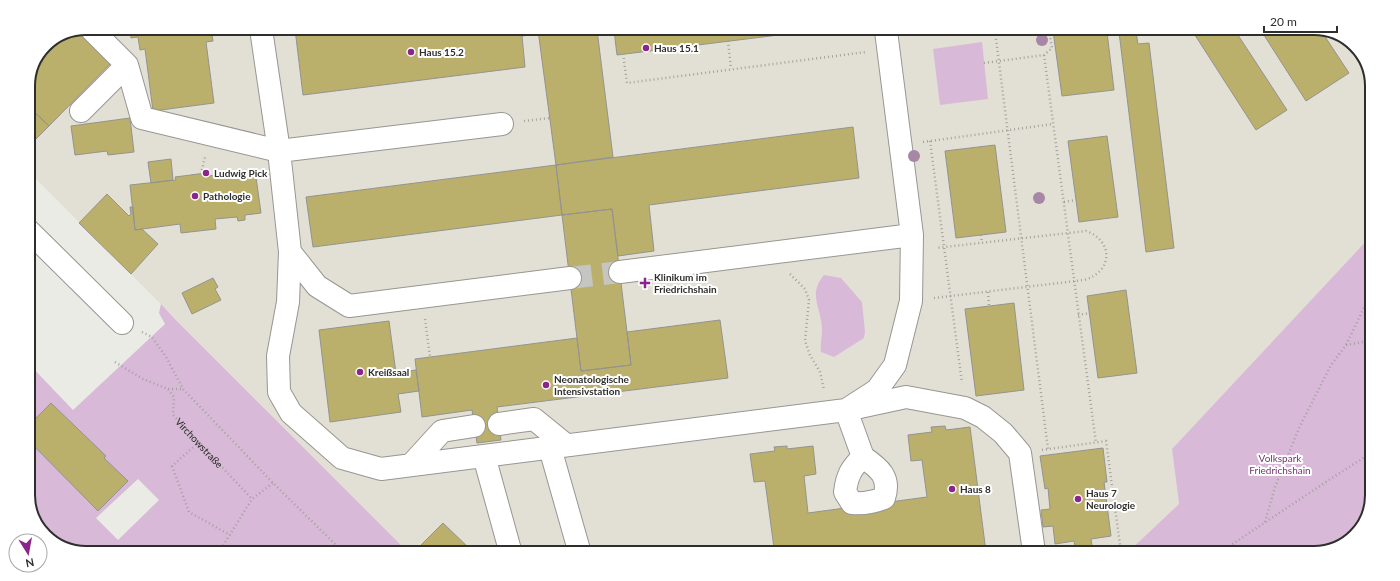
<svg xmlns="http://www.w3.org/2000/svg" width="1400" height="581" viewBox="0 0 1400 581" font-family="Lato,sans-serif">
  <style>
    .built { fill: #e2e0d4 }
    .green { fill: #d9b9d8; fill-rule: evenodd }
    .building { fill: #bbb06b; stroke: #94938f }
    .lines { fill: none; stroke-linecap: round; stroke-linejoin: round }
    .minor-tunnel { stroke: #c5c5c1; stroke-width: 22; stroke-dasharray: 22 11; stroke-linecap: butt }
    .minor-casing { stroke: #979692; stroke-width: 24 }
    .path { stroke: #a2a29e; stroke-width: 2.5; stroke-dasharray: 1 3; stroke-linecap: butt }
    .minor { stroke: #fff; stroke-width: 22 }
    .tree { fill: #a886a6 }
    .poi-dot { fill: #8b258b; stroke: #fff; stroke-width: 1.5 }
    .labels { text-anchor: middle; stroke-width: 4; stroke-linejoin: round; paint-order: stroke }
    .poi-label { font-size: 10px; font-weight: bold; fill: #2e2e2c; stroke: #fff; text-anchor: start }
    .street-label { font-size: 10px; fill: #2e2e2c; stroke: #fff }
    .park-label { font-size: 10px; fill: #723471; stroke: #fff }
    .rim { fill: none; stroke: #2e2e2c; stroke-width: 2 }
  </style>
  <rect width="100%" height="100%" fill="#ebebe6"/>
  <path class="built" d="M86 28 1336 32 1362 54 1372 83 1370 237 1172 449 1179 504 1128 552 406 550 28 171V83L45 45Z"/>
  <path class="green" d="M982 42 988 99 940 105 933 49Z
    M1370 237 1368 517 1346 543 1314 553 1128 552 1179 504 1172 449Z
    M824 275 841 278 862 302 865 332 864 338 834 357 821 352C820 344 822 338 822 330 822 308 807 295 824 275Z
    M161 304 173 317 406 550 64 549 40 530 28 499V363L73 410 165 324 159 313ZM138 479 159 500 118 540 96 518Z"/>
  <path class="building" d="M130 28H211L213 41 206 42 214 103 153 111 145 49 140 50 138 37 131 38Z
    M295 29 538 30V34L522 36 525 67 303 95Z
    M538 30H597L613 157 556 165Z
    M614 30 811 31 617 55Z
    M80 31 112 62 49 126 28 106V83L47 44Z
    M1053 31 1107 32 1114 90 1062 96Z
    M1119 32H1136L1138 44 1149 43 1174 248 1146 252Z
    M1193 32H1236L1287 110 1256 130Z
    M1262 32H1322L1349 73 1306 101Z
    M28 106 49 126 28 147Z
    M130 118 134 152 108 155 107 151 75 155 71 126Z
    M853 127 859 178 649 205 654 251 618 256 612 209 562 215 556 165Z
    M1107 136 1118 217 1079 222 1068 141Z
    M995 145 1006 232 956 238 945 151Z
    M171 159 173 180 151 183 148 162Z
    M556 165 562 215 313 247 306 197Z
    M255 170 261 213 245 215V220L238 221 237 217 215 219 216 229 181 233 180 224 135 230 130 185 176 180 175 177 206 173 209 172V176Z
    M107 194 129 216 131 214 130 207H133L135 230 142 229 158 244 131 274 79 223Z
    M612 209 631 365 581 371 562 215Z
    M213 278 218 287 215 289 221 300 192 314 182 293Z
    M1126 290 1137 373 1098 378 1087 296Z
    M1014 303 1024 390 976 396 965 309Z
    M720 320 728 378 497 407 501 440 477 443 472 410 422 417 415 359 577 338 581 371 631 365 627 332Z
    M389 321 396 373 416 370 419 391 398 394 401 412 330 422 319 330Z
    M51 403 106 456 104 458 128 481 98 511 28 440V420L31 423Z
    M945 426 946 430 970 427 986 552H934V546L918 548 919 552 762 551V549L774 548 765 481 754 482 750 454 775 451 774 447 787 446V449L813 446 816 474 804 476 808 513 927 497 922 460 911 461 908 435 932 432 931 427Z
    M1103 448 1107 482H1104L1111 536 1091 539 1093 552H1076L1074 541 1055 544 1053 526 1043 527 1041 510 1050 509 1048 488 1045 489 1040 456Z
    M443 523 471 550H416Z"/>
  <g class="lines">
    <path class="minor-tunnel" d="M570 278 620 272"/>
    <defs>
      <path id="minor" d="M90 28 127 65 142 118 279 151 502 124
        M261 29 279 151 290 252 288 302 278 356 279 392 291 413 342 458 381 469 846 410 877 390 895 365 911 301 912 235 886 31
        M81 111 127 65
        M28 230 122 323
        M290 252 317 286 349 306 570 278
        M620 272 912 235
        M499 424 534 419 566 445
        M550 448 579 550
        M484 456 510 550
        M863 457C879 468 891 477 884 498 874 502 863 504 852 503L845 492C847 476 851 468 863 457L846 410 906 397 965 408 983 417 1003 433 1020 453 1034 552
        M411 465 442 431 474 426"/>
    </defs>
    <use href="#minor" class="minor-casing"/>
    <g class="path">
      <path d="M995 31 1048 449"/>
      <path d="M728 41 731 69"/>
      <path d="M623 54 627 83 866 52"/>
      <path d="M1044 55 1096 443"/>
      <path d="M984 63 1044 55 1052 48 1049 31"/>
      <path d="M524 121 550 118"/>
      <path d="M930 141 962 383"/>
      <path d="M923 142 1053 124"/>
      <path d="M201 174 205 157"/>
      <path d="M1064 202 1076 200"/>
      <path d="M981 235 982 243"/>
      <path d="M790 274 805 289 809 300 805 341 810 355 820 372 824 390"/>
      <path d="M988 292 989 306"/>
      <path d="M934 298 1084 280C1113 272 1114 241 1086 231L936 248"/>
      <path d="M1078 315 1090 313"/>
      <path d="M425 319 430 357"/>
      <path d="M142 332 152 337 166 357 183 389 273 483 341 550"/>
      <path d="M1346 345 1369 341"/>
      <path id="s1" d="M115 362 143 379 168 389 174 397 173 415 252 499"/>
      <path d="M168 389H182"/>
      <path d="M199 442 172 466 189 512 230 535"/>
      <path d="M1042 450 1106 441 1121 552"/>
      <path d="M1265 522 1275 487 1299 428 1331 365 1346 345 1370 295"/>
      <path d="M221 549 252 499 273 483"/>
      <path d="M1219 553 1335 476 1368 455"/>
    </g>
    <use href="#minor" class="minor"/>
  </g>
  <g class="tree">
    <circle cx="1042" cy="40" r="6"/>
    <circle cx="914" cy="156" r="6"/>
    <circle cx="1039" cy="198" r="6"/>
  </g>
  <g class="poi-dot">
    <circle cx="646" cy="48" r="4"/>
    <circle cx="411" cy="52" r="4"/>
    <circle cx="206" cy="173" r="4"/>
    <circle cx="195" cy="196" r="4"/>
    <path d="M643 277h4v4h4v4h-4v4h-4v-4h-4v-4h4z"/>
    <circle cx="360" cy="372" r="4"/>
    <circle cx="546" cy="385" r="4"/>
    <circle cx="952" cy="489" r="4"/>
    <circle cx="1078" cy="499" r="4"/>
  </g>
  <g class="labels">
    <g class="poi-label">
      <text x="654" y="52">Haus 15.1</text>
      <text x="419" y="56">Haus 15.2</text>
      <text x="214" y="177">Ludwig Pick</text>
      <text x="203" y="200">Pathologie</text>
      <text x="654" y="281">Klinikum im<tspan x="654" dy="12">Friedrichshain</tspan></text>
      <text x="368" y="376">Kreißsaal</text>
      <text x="554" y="383">Neonatologische<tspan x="554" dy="12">Intensivstation</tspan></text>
      <text x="960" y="493">Haus 8</text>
      <text x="1086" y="497">Haus 7<tspan x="1086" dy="12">Neurologie</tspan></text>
    </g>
    <g class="street-label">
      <text dy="4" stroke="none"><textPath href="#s1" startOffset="126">Virchowstraße</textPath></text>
    </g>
    <g class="park-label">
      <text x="1280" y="462">Volkspark<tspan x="1280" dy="12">Friedrichshain</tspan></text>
    </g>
  </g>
  <path d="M0 0H1400V581H0ZM86 35H1314A51 51 0 0 1 1365 86V495A51 51 0 0 1 1314 546H86A51 51 0 0 1 35 495V86A51 51 0 0 1 86 35Z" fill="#fff" fill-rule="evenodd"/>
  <path class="rim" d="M86 35H1314A51 51 0 0 1 1365 86V495A51 51 0 0 1 1314 546H86A51 51 0 0 1 35 495V86A51 51 0 0 1 86 35Z"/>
  <g transform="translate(28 553) rotate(169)"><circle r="19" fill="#ffffff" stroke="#ababab"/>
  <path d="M0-3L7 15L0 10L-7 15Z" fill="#8b258b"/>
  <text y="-6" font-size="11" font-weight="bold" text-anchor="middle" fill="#2e2e2c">N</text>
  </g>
  <path d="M1264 26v6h73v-6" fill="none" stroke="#2e2e2c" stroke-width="2"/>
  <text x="1270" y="26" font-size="12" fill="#2e2e2c" stroke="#ffffff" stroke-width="3" paint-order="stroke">20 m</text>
</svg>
